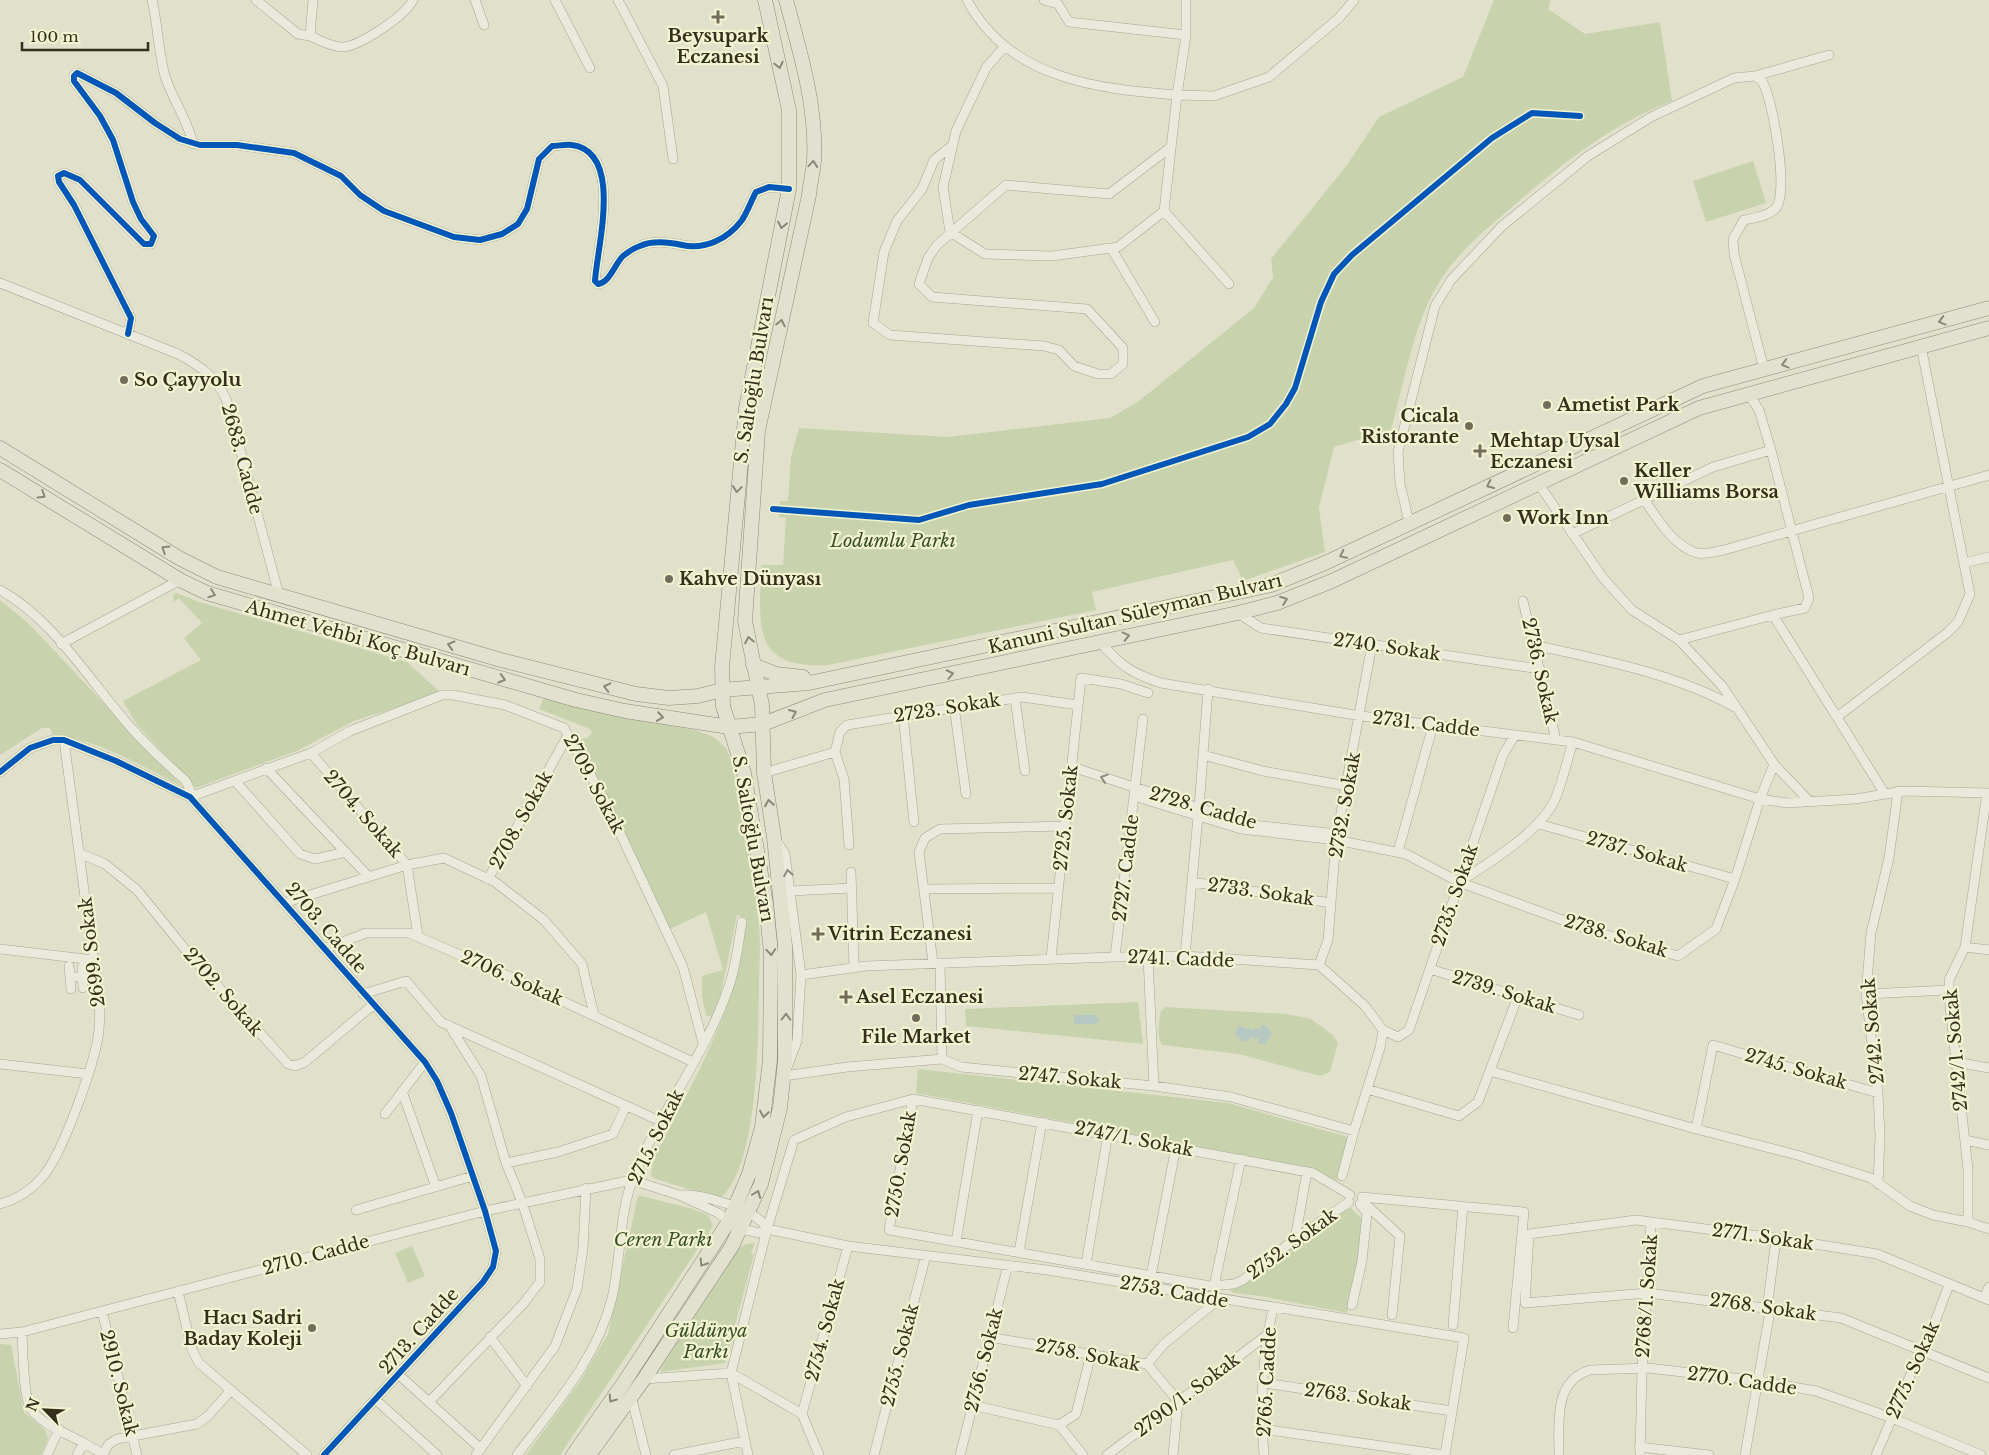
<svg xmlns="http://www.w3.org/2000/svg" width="1989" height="1455" viewBox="0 0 1989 1455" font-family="'Libre Baskerville',serif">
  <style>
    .green { fill: #c8d3ae }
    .water { fill: #b6c8c2 }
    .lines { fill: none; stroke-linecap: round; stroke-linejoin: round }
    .minor-casing { stroke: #a6a595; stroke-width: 10 }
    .primary-casing { stroke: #8c8a7b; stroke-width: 15 }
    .minor { stroke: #eaeadc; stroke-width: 9 }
    .primary { stroke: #e1e1ce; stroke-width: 14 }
    .cycleway-casing { stroke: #f2f3d0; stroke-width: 9 }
    .cycleway { stroke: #0057b8; stroke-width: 6 }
    .oneway { stroke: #8a8876 }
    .oneway2 { stroke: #8f8c7c }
    .poi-dot { fill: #716d5a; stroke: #f2f3d0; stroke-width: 2 }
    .labels { text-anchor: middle; stroke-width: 4.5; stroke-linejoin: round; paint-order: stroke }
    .poi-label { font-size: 18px; font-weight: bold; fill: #342f1d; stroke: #f2f3d0; text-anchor: start }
    .street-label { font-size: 18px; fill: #342f1d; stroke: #f2f3d0 }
    .park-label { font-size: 18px; font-style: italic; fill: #384f25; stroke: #f2f3d0 }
  </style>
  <rect width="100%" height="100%" fill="#e1e1cb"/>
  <path class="green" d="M1494 0H1551L1548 9 1585 34 1660 22 1672 101C1611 124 1561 165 1512 207 1484 231 1456 253 1437 286 1413 326 1404 384 1391 430L1334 447 1319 508 1325 552 1243 581 1233 560 1092 592 1096 610 828 665C750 669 760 625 761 565H783L786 518 779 517 780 501H788L791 457 799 428 948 437 1110 418 1139 401 1254 308 1273 277 1271 259 1347 165 1379 117 1463 77Z
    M1753 161 1766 203 1706 222 1693 181Z
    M176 593 199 602 407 662 441 693 354 721 299 750 196 788 137 725 123 701 201 660 184 638 202 623 179 598 174 602 173 595Z
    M0 600 29 624 183 787C143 767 98 739 53 735L50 728H42L0 755Z
    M545 695 583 709 694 730 714 737 726 748 733 764C741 817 754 871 759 925 761 945 759 966 759 986 758 1038 759 1158 723 1196L714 1197 656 1179 651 1176 653 1160C689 1089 743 999 746 918L737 915 718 1008 712 1017 706 1015 702 997V976L723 970 706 912 670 929 578 743 581 739 587 738 592 733 590 729 539 709Z
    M1138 1002 1143 1044 966 1026 965 1009Z
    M1166 1007 1287 1014 1311 1019 1333 1035 1338 1043 1330 1072 1320 1076 1239 1054 1162 1045C1156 1035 1159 1022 1161 1011Z
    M918 1069 1228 1103 1348 1137 1337 1181 1315 1169 916 1093Z
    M638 1195 693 1209 708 1215 713 1226 560 1455H526L581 1380 608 1334Z
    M1351 1208 1362 1219 1361 1248 1347 1313 1260 1296 1233 1293 1230 1290 1236 1288 1345 1209Z
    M755 1243 751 1253 754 1254 725 1363 661 1372V1368L738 1249 746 1244Z
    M412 1246 425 1276 408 1283 395 1253Z
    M0 1344 11 1345 24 1412 45 1430 48 1439 41 1455H0Z"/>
  <path class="water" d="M1074 1015H1096L1099 1021 1096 1024H1074Z
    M1261 1025 1267 1026 1272 1034 1265 1044 1258 1043 1259 1037 1253 1039 1252 1036 1248 1041H1243L1235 1034 1238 1026 1254 1030 1255 1027 1258 1028 1260 1031Z"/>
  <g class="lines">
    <defs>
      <path id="minor" d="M152 0C158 25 158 51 165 76 172 99 188 120 193 144
        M256 0 298 34 310 36 313 0
        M475 0 484 25
        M555 0 590 68
        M618 0 663 86 673 159
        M967 0C1009 79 1097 89 1177 95L1186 35V0
        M1044 0 1058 4 1069 22 1186 35
        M310 36C320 40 331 47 343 47 360 46 405 16 413 0
        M1004 47 986 68 956 131 943 187 950 232 985 254 1052 256 1111 248 1118 247 1164 211 1177 95 1214 96 1269 77 1339 18 1354 0
        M1755 76 1829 55
        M953 145 934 160 922 189 897 221 884 252 873 323 890 335 1044 346 1059 350 1074 366 1098 374H1111L1123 364V348L1087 309 932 297 919 284 928 258 937 245 1006 185 1109 194 1171 147
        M1164 211 1229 284
        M1111 248 1155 322
        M0 283 178 354C201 366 219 379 228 404L279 595
        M128 334 131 318 74 205 59 182 58 176 64 173 80 180 144 244H151L154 236 141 219 133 202 113 140 100 116 74 81V76L77 73 116 93 155 123 180 139 200 145H237L294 153 341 176 360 195 384 211 454 237 480 240 502 234 518 224 527 209 539 159 552 146C558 146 566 144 572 145 624 152 597 247 595 281L598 284C610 282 615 264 623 256 628 252 634 248 640 246 653 240 668 242 682 245 705 250 728 239 742 220 748 211 751 201 756 192L769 187 789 189
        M1771 450 1809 598 1805 608 1773 615
        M1538 483 1603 578 1632 610 1679 640 1723 687 1774 764 1810 802
        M1644 499C1657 518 1673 546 1697 553 1704 555 1717 551 1724 550L1989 475
        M1409 522 1400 483 1398 452 1435 306 1451 280 1502 226 1588 156 1651 117 1734 78 1755 76C1758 78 1762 80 1763 83 1773 101 1789 192 1776 208 1769 216 1754 218 1744 220L1733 239 1734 254 1764 369
        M1572 534 1713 467 1771 450 1759 410 1748 393
        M1964 563 1989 557
        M0 590C55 620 92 685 134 731 150 749 168 765 186 781L190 790V797L311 753 350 731 442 695H453L505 705 564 728 604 799 683 967 703 1043
        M1523 601 1556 740
        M1238 613 1261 628 1540 669
        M1679 640 1773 615 1885 794
        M1100 642C1121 666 1131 673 1161 683L1361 716 1573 742 1760 799 1787 803 1855 799 1904 791 1989 793
        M61 644 180 580
        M1534 645C1602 660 1673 673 1735 707
        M1015 698 1025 771
        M954 706 966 794
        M903 715 914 822
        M1837 717 1947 633 1958 622 1970 594 1921 346
        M835 752 840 732 847 725 1022 697 1078 705
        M835 752 844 779 849 845
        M311 753 407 865 418 936
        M1203 755 1263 771 1347 786
        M1072 767 1252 825 1338 834
        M266 768 369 877
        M0 772 30 748 53 740H64L116 761 190 797 425 1062 437 1081 451 1113 485 1211 496 1251 493 1267 483 1282 324 1455
        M764 773 835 752
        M235 781 300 854 315 859 346 852
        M1134 796 1241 829 1336 840 1406 854 1459 882 1587 929 1678 956 1716 929 1735 879 1760 799 1774 764
        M1199 808 1208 689
        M1539 824 1735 879
        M776 840 785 854 801 975 797 1041 784 1076 847 1067 942 1059 961 1067 1154 1086 1231 1097 1354 1131
        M1398 852 1433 725
        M79 853 105 864 137 890 189 954 288 1064 295 1066 305 1062 373 1005
        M851 872 854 968
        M488 879 568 735
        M1192 882 1331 903
        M1459 882C1488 864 1543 830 1556 797 1563 780 1567 760 1573 742
        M924 889 1059 888
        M791 891 851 888
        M284 903 407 865 444 858 495 882 544 920 582 964 594 1015
        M1965 947 1989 950
        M0 949 94 960
        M324 949 366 933H409L502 973 693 1062
        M1185 956 1198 817
        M1115 957 1143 719
        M1051 958 1081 678 1121 684 1148 693
        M1148 958 1154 1086
        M933 963 919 852 925 838 940 829 1065 826
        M940 963 942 1059
        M1319 965 1328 940 1336 840 1372 644
        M69 966 71 989
        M82 967 83 988
        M1430 969 1579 1015
        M801 975 866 966 1115 957 1185 956 1319 965 1365 1006 1383 1030 1380 1048 1354 1131 1342 1176
        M70 977 95 976
        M363 994 406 981 441 1022 660 1121
        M1866 994 1949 990
        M449 1025 481 1076 506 1163 558 1152 613 1134 626 1106
        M1383 1030 1398 1037 1409 1030 1503 755 1515 735
        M1956 1062 1989 1068
        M0 1064 88 1074
        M1490 1071 1696 1129 1797 1155 1871 1178 1910 1206 1933 1215 1968 1222 1989 1229
        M1367 1089 1459 1116 1478 1102 1518 996
        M402 1091 436 1187
        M913 1099 889 1230 1210 1286 1234 1284 1243 1280 1295 1239 1349 1202
        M385 1114 425 1062
        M1696 1129 1713 1045 1878 1093
        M1965 1140 1989 1145
        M1878 1184 1880 1137 1878 1093 1866 994 1871 933 1889 858 1898 791
        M680 1195C698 1192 761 1211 767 1229
        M1362 1197 1524 1212 1513 1328
        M1362 1201 1400 1236 1392 1315
        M0 1204C18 1199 32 1190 44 1175 63 1152 96 1061 99 1030 102 998 94 961 89 928 81 865 72 802 64 740
        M356 1210 473 1176
        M1968 1222V1169L1950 1007 1949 980 1965 947 1987 793
        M767 1229 848 1246 1047 1270 1464 1338 1445 1455 1262 1429
        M1295 1239 1307 1172
        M956 1242 978 1110
        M1019 1252 1042 1122
        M1086 1264 1108 1134
        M1151 1276 1176 1147
        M1214 1286 1241 1159
        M178 1291 192 1350 199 1363 307 1455
        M1984 1298 1989 1287
        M1989 1300 1877 1254 1784 1239 1636 1220 1529 1234 1525 1303 1648 1293 1841 1318 1989 1378
        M1352 1305 1362 1261 1367 1213 1360 1204
        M102 1311 137 1455
        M1453 1325 1463 1206
        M22 1332C23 1349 23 1397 31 1409 42 1425 68 1434 84 1443
        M0 1334 22 1332 485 1211 632 1180 679 1195 718 1213 741 1229 760 1233 767 1229
        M490 1337 527 1386
        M989 1337 1147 1364 1178 1401 1173 1455
        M1147 1364 1164 1344 1219 1299
        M731 1373 802 1414 819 1455
        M731 1373 748 1455
        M399 1375 481 1449
        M644 1379 731 1373 767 1229 794 1140 846 1117 913 1099 1313 1173 1350 1195
        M1264 1383 1452 1411
        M631 1396 646 1455
        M376 1400 437 1455
        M429 1402 523 1304 540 1282V1259L522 1202 506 1163
        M972 1405 1059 1425
        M802 1414 848 1246
        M1059 1425 1076 1414 1091 1354
        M1059 1425 1083 1455
        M1639 1447 1709 1455
        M47 1455 59 1429
        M77 1455 84 1443 103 1454 109 1444 117 1439 197 1424 208 1416 230 1391
        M476 1455 555 1346 577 1289 583 1249 586 1188
        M517 1455C554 1406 597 1359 612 1298 621 1260 619 1214 633 1178 659 1113 705 1056 728 989 736 968 738 944 742 922
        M674 1455 745 1441
        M874 1455 926 1255
        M960 1455 1008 1265
        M1107 1455 1267 1335
        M1264 1455C1260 1407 1262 1356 1273 1308
        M1559 1455C1559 1424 1553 1381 1590 1370L1648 1368 1760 1381 1816 1391 1892 1418 1981 1455
        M1640 1455 1642 1369 1651 1223
        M1745 1455 1769 1317 1768 1301 1775 1247 1784 1239
        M1876 1455 1920 1353 1926 1345 1949 1285"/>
      <path id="primary" d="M0 448 179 558 217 577 501 660 636 694 669 698 698 696 722 690 809 683 1271 585 1325 563 1703 386 1989 308
        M0 470 180 580 207 593 576 700 625 711 729 727 763 724 825 700 1238 613 1277 603 1332 581 1699 408 1989 328
        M753 665 776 674 803 677
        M573 1455 625 1381 729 1221 749 1174 762 1127 770 1060 771 953 766 904 744 773 723 706 722 667 746 408 789 189V110L765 0
        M589 1455 644 1379 732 1246 761 1184 780 1108 785 1061V945L774 837 764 773 762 705 745 621 758 431 809 195C810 184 813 172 814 161 817 106 800 52 786 0"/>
    </defs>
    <use href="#minor" class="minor-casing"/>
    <use href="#primary" class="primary-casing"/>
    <use href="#minor" class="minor"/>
    <use href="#primary" class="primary"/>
    <defs>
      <path id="cycleway" d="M128 334 131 318 74 205 59 182 58 176 64 173 80 180 144 244H151L154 236 141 219 133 202 113 140 100 116 74 81V76L77 73 116 93 155 123 180 139 200 145H237L294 153 341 176 360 195 384 211 454 237 480 240 502 234 518 224 527 209 539 159 552 146C558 146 566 144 572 145 624 152 597 247 595 281L598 284C610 282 615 264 623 256 628 252 634 248 640 246 653 240 668 242 682 245 705 250 728 239 742 220 748 211 751 201 756 192L769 187 789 189
        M773 509 919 520 969 505 1102 484 1248 437 1270 424 1286 404 1295 388 1321 302 1334 274 1352 255 1492 138 1532 113 1580 116
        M0 772 30 748 53 740H64L116 761 190 797 425 1062 437 1081 451 1113 485 1211 496 1251 493 1267 483 1282 324 1455"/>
    </defs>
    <use href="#cycleway" class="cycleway-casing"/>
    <use href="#cycleway" class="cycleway"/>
  </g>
  <defs><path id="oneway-chevron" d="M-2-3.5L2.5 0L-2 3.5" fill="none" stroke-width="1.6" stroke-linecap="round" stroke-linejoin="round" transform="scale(1.25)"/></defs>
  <g class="oneway">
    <use href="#oneway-chevron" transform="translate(779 65) rotate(77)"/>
    <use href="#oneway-chevron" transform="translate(813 164) rotate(-85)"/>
    <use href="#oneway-chevron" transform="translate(782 225) rotate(101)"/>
    <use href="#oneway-chevron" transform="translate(1942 321) rotate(165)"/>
    <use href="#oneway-chevron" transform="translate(781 323) rotate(-78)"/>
    <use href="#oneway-chevron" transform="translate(1785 364) rotate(165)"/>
    <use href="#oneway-chevron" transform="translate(1490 485) rotate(155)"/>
    <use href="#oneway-chevron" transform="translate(737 489) rotate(96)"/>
    <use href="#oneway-chevron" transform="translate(42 495) rotate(32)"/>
    <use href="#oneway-chevron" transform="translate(165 549) rotate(-148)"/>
    <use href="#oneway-chevron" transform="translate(1343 555) rotate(154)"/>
    <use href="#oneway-chevron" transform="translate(212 594) rotate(19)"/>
    <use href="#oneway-chevron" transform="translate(1284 600) rotate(-20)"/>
    <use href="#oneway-chevron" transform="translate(1126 636) rotate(-13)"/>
    <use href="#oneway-chevron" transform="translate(749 640) rotate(-101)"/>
    <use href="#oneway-chevron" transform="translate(451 645) rotate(-164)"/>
    <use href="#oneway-chevron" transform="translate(950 674) rotate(-12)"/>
    <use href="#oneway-chevron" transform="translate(502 679) rotate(16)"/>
    <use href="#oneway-chevron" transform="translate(607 687) rotate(-166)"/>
    <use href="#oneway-chevron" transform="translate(793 713) rotate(-24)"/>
    <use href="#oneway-chevron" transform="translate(660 717) rotate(9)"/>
    <use href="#oneway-chevron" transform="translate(769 803) rotate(-99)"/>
    <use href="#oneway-chevron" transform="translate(771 952) rotate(86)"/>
    <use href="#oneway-chevron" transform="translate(786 1017) rotate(-89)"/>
    <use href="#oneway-chevron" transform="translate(764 1114) rotate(99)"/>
    <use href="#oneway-chevron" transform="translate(757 1194) rotate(-69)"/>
    <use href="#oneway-chevron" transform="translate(703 1263) rotate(123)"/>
    <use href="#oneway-chevron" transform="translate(612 1399) rotate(125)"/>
  </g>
  <g class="oneway2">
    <use href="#oneway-chevron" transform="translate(1104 778) rotate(-162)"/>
    <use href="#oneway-chevron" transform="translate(788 873) rotate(-100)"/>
  </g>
  <g class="poi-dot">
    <path d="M715.5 9.5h5v5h5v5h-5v5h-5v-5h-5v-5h5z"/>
    <circle cx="124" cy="380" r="5"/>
    <circle cx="1547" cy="405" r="5"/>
    <circle cx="1469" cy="426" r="5"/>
    <path d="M1477.5 443.5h5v5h5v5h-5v5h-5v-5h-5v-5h5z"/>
    <circle cx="1624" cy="481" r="5"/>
    <circle cx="1507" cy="518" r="5"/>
    <circle cx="669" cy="579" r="5"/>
    <path d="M815.5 926.5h5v5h5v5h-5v5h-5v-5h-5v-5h5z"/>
    <path d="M843.5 989.5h5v5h5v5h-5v5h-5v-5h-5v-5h5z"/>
    <circle cx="916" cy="1018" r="5"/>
    <circle cx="312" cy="1328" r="5"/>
  </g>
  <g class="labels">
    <g class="poi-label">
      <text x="718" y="42" text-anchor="middle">Beysupark<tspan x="718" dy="21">Eczanesi</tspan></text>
      <text x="134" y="386">So Çayyolu</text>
      <text x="1557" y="411">Ametist Park</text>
      <text x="1459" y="422" text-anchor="end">Cicala<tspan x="1459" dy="21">Ristorante</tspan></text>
      <text x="1490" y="447">Mehtap Uysal<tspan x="1490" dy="21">Eczanesi</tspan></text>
      <text x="1634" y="477">Keller<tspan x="1634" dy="21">Williams Borsa</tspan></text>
      <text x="1517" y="524">Work Inn</text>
      <text x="679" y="585">Kahve Dünyası</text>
      <text x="828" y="940">Vitrin Eczanesi</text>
      <text x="856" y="1003">Asel Eczanesi</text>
      <text x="916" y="1043" text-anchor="middle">File Market</text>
      <text x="302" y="1324" text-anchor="end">Hacı Sadri<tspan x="302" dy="21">Baday Koleji</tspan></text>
    </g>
    <g class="street-label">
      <text transform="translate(754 380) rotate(-81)" y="6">S. Saltoğlu Bulvarı</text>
      <text transform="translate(242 459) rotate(75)" y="6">2683. Cadde</text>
      <text transform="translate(1135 614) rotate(-13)" y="6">Kanuni Sultan Süleyman Bulvarı</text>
      <text transform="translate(358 638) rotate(16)" y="6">Ahmet Vehbi Koç Bulvarı</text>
      <text transform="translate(1387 647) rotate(8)" y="6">2740. Sokak</text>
      <text transform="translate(1540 671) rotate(77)" y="6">2736. Sokak</text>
      <text transform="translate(947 708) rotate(-9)" y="6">2723. Sokak</text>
      <text transform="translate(1426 724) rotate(7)" y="6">2731. Cadde</text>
      <text transform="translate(594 784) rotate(62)" y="6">2709. Sokak</text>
      <text transform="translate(1345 805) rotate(-80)" y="6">2732. Sokak</text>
      <text transform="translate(1203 808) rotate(16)" y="6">2728. Cadde</text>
      <text transform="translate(363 814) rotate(49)" y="6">2704. Sokak</text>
      <text transform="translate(1066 818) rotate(-84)" y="6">2725. Sokak</text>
      <text transform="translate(521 820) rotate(-61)" y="6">2708. Sokak</text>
      <text transform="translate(753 839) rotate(80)" y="6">S. Saltoğlu Bulvarı</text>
      <text transform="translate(1637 852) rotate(16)" y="6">2737. Sokak</text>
      <text transform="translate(1126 868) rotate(-83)" y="6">2727. Cadde</text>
      <text transform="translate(1261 892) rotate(8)" y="6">2733. Sokak</text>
      <text transform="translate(1455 895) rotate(-71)" y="6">2735. Sokak</text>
      <text transform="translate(326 928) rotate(49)" y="6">2703. Cadde</text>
      <text transform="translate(1616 936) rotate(17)" y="6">2738. Sokak</text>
      <text transform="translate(92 952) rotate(-97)" y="6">2699. Sokak</text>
      <text transform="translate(1181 959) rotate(2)" y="6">2741. Cadde</text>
      <text transform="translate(512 978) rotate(24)" y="6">2706. Sokak</text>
      <text transform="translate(223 992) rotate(49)" y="6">2702. Sokak</text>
      <text transform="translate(1504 992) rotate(17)" y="6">2739. Sokak</text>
      <text transform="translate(1873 1031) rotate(-95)" y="6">2742. Sokak</text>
      <text transform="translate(1956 1050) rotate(-95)" y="6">2742/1. Sokak</text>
      <text transform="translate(1796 1069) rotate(16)" y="6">2745. Sokak</text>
      <text transform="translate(1070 1078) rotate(5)" y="6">2747. Sokak</text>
      <text transform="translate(656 1137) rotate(-64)" y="6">2715. Sokak</text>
      <text transform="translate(1134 1139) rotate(11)" y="6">2747/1. Sokak</text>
      <text transform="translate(901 1164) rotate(-80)" y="6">2750. Sokak</text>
      <text transform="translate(1763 1237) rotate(8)" y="6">2771. Sokak</text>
      <text transform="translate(1292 1244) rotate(-36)" y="6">2752. Sokak</text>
      <text transform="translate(316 1255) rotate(-15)" y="6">2710. Cadde</text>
      <text transform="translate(1174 1292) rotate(10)" y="6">2753. Cadde</text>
      <text transform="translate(1647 1296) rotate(-86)" y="6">2768/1. Sokak</text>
      <text transform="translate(1763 1307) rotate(8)" y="6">2768. Sokak</text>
      <text transform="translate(825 1330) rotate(-75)" y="6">2754. Sokak</text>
      <text transform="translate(419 1331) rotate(-48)" y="6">2713. Cadde</text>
      <text transform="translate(900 1355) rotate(-76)" y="6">2755. Sokak</text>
      <text transform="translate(1088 1355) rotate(11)" y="6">2758. Sokak</text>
      <text transform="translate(984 1360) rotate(-76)" y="6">2756. Sokak</text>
      <text transform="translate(1913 1370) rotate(-66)" y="6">2775. Sokak</text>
      <text transform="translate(1742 1381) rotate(8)" y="6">2770. Cadde</text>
      <text transform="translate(1267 1382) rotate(-87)" y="6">2765. Cadde</text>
      <text transform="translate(119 1383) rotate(76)" y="6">2910. Sokak</text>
      <text transform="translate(1187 1395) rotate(-37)" y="6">2790/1. Sokak</text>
      <text transform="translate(1358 1397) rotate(8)" y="6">2763. Sokak</text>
    </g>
    <g class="park-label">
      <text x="893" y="547">Lodumlu Parkı</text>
      <text x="663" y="1246">Ceren Parkı</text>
      <text x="706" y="1337">Güldünya<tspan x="706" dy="21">Parkı</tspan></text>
    </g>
  </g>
  <g transform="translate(45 1410) rotate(294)" stroke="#f2f3d0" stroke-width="4" paint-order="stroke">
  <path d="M0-4L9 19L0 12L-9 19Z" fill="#342f1d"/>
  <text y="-8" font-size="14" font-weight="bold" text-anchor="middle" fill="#342f1d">N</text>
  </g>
  <path d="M22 42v8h126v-8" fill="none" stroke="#342f1d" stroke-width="2.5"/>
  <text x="30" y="42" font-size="15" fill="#342f1d" stroke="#f2f3d0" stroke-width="4" paint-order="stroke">100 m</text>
</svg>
